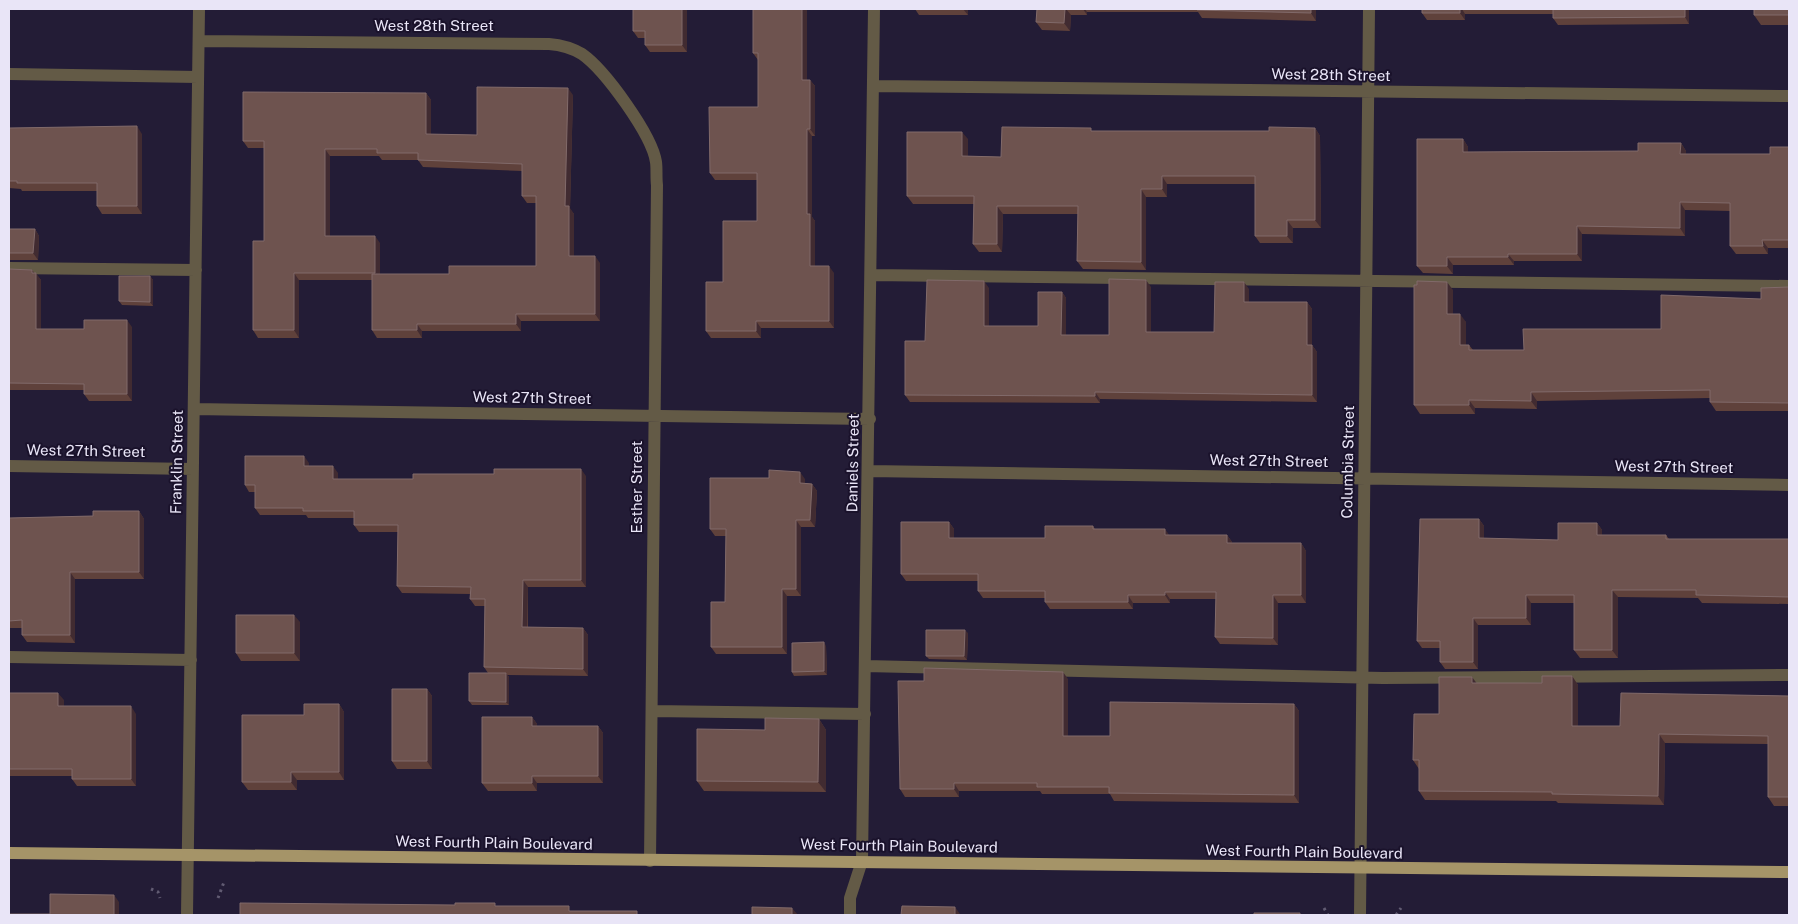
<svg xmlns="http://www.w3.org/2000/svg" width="1798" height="924" viewBox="0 0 1798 924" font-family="'Public Sans',sans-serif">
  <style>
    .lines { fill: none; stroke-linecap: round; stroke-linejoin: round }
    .path { stroke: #615b72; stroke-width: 3; stroke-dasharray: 2.5 4; stroke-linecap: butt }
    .minor { stroke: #635a46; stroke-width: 12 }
    .major { stroke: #a59468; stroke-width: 12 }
    .wall { fill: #5f413b; fill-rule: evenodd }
    .shaded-wall { fill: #412b31 }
    .building { fill: #6e534f; stroke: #816a6a }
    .labels { text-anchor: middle; stroke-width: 4; stroke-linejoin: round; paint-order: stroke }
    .street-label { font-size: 15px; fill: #e9e5f7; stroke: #1a122b }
  </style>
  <rect width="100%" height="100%" fill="#231c36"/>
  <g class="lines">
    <path class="path" d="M151 889 158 892 160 898
      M218 898 224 882
      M1324 908 1328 915
      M1396 915 1401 908"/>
    <path class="minor" d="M199 41 549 44C561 45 572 48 582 54 605 70 652 135 656 162 657 169 656 178 657 185L650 861
      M9 74 198 77
      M873 86 1789 96
      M9 268 196 270
      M871 275 1789 286
      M194 409 870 419
      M9 466 193 469
      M869 471 1789 485
      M9 657 191 660
      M865 666 1383 678 1789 675
      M652 711 865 714
      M187 915 199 9
      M850 915V898L862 861 874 9
      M1360 915 1369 9"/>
    <path class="major" d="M9 853 1789 872"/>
  </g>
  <path class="wall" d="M687 9V52H650L645 45V38H638L633 31Z
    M807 9V80H810L815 86V136H812V217L815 221V266L834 273V328H761V338H711L706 331 723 282 757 221V180H715L710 173 758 107V60L753 53Z
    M915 9H968V15H919Z
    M1037 9H1316V21L1202 18 1198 12H1087V15H1071L1070 31 1042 30 1036 22Z
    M1422 9H1689V24L1558 25 1553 18V14H1465V20H1427L1422 13Z
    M1789 9V25H1761L1754 15Z
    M426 93 431 100V134L477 135 573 95 570 209 574 214V256L600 263V321H521V331H422V338H377L372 330V280H299V338H258L253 330 264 241V148H248L243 141ZM330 156H379L382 160H418L423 167 522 171V196L527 203H536V266L449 274H380V243L330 236Z
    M9 128 142 134V214H102L97 206V191H22L21 189 9 188Z
    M1315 128 1320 136 1321 228H1293V243H1260L1255 236V184H1167V197H1146V270L1083 269 1077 261 1078 214H1003L1002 252H979L973 244 974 204H913L907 196 968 139V156L1001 157 1093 131H1269Z
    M1463 139 1468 147V152L1638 151 1681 143 1686 151V154H1770L1789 147V248H1768V254H1736L1730 246V211L1685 210V236L1582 234V261H1514V265H1453V274L1423 273 1417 266Z
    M9 229H35L39 236 38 260H9Z
    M9 269 32 270 41 280V329H84L132 327V401H89L84 394V390H9Z
    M150 276 153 280V306L122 305 119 301Z
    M1417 285 1453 290V314L1466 322V345H1469L1473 350H1524L1661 329 1761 299 1789 287V411H1716L1710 402V398L1537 401V409L1475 408V414H1420L1414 405Z
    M1151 287V332H1214L1249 289V302H1307L1312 309V345L1317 352V402L1100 399V403L910 402 905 395 925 341 989 288V326H1038L1062 292 1066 298V335H1109Z
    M309 463V466L338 473V479H413L586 476V587H528V627L583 628 588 635V676L507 675 509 677V705H472L469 701 488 673 484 667 485 606H475L470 599V594L402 593 397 586 398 532H359L354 525V518H308L306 515H260L255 508V492H249L245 485Z
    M805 479V483L812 484 817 491 815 527H801V596H787V654H716L711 647 725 602 726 536H715L710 529Z
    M139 511 144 519V579H75V643L27 642 22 635V628H9V518L93 516Z
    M1479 519 1484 526V538L1558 540 1597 523 1602 530V535H1666L1669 539H1789V604L1702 603 1698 598 1618 597V658H1580L1574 650V603H1531V625H1478V669H1445L1440 662V648H1422L1417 641Z
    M949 522 954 529V538H1045L1093 526 1095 529 1169 535H1227L1232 542V543H1301L1306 551V603H1278V645L1220 644 1215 637 1216 599H1170V603H1133V609H1050L1045 602V598H983L978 591V581H906L901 574Z
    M300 622V661H241L236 653Z
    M968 633 967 660 929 659 926 656Z
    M826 646 827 675 794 676 792 672Z
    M1572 676 1578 685V726H1620L1789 696V806H1774L1768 797V744L1665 743 1664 805 1558 803 1556 801 1425 800 1419 791V769L1413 760 1476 683H1542Z
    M1068 679V736H1110L1294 704 1299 711V803L1114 801 1110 794H1042L1040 791H959V797H905L900 789Z
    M427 689 432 696V769H397L392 761Z
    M9 693 64 700V706L136 714V786H77L72 779V776H9Z
    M339 704 344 712V780H297V790H248L242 782 304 715Z
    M532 717 537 724V726H598L603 733V783H537V791H488L482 783Z
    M819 719 826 730V792L704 791 697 781Z"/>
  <path class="shaded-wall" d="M682 9H687V52L682 45Z
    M802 9H807V86L802 80Z
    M963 9H968V15Z
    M1065 9H1066L1071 15 1070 31 1064 23Z
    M1083 9H1085L1087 12V15Z
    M1311 9H1316V21L1311 13Z
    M1460 9H1462L1465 14V20L1460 13Z
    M1685 9H1689V24L1685 17Z
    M810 80 815 86V136L810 129Z
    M568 88 573 95 570 208 574 214V263L569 256 565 206Z
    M426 93 431 100V141L426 134Z
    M137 126 142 134V214L137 206Z
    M1315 128 1320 136 1321 228 1315 220Z
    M807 129 812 136V217L815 221V273L810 266 807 214Z
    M962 132 968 139V163L962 156Z
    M1463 139 1468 147V160L1463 152Z
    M1681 143 1686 151V162L1680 154Z
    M325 149 330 156V243L325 236Z
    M1162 176 1167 184V197L1162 189Z
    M1141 189 1146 197V270L1141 262Z
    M1680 202 1685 210V236L1680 228Z
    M997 206 1003 214 1002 252 997 244Z
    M1287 220 1293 228V243L1287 236Z
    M1577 226 1582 234V261L1577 254Z
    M35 229 39 236 38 260 33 253Z
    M375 236 380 243V280L375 273Z
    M1762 240 1768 248V254L1763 246Z
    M1508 254 1514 261V265L1508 257Z
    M595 256 600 263V321L595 314Z
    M1447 257 1453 265V274L1447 266Z
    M829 266 834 273V328L829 321Z
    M32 270 36 276V273L41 280V335L36 329Z
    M294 273 299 280V338L294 330Z
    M150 276 153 280V306L150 302Z
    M1146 280 1151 287V339L1146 332Z
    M984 281 989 288V332L984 326Z
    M1244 282 1249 289V309L1244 302Z
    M1447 282 1453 290V322L1447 314Z
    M1062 292 1066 298V342L1061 335Z
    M1307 302 1312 309V352L1307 345Z
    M516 314 521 321V331L516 324Z
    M1460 314 1466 322V353L1460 345Z
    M127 320 132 327V401L127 394Z
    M756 321 761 328V338L756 331Z
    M417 324 422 331V338L417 330Z
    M1312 345 1317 352V402L1312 395Z
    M1095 392 1100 399V403L1095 396Z
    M1531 392 1537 401V409L1531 401Z
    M1469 400 1475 408V414L1469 405Z
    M304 456 309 463V473L304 466Z
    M333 466 338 473V486L333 479Z
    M581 469 586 476V587L581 580Z
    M800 472 805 479V490L800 483Z
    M812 484 817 491 815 527 810 520Z
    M139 511 144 519V579L139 572Z
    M1479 519 1484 526V545L1479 538Z
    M796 520 801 527V596L796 589Z
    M949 522 954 529V545L949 538Z
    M1597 523 1602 530V542L1597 535Z
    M1165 529 1170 536 1165 535Z
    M1227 535 1232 542V551L1227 543Z
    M1301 543 1306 551V603L1301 595Z
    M70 572 75 579V643L70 635Z
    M523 580 528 587 527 634 522 627Z
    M782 589 787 596V654L782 647Z
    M1612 590 1618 597V658L1612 650Z
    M1165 592 1170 599V603L1165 595Z
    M1128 595 1133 603V609L1128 602Z
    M1273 595 1278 603V645L1273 638Z
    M1526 595 1531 603V625L1526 618Z
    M294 615 300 622V661L294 653Z
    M1473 618 1478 625V669L1473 662Z
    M583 628 588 635V676L583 669Z
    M965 630 968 633 967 660 964 656Z
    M824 642 826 646 827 675 824 671Z
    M1063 672 1068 679V744L1063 736Z
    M506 673 509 677V705L506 702Z
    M1572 676 1578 685V735L1572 726Z
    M1472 677 1478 685 1472 683Z
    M427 689 432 696V769L427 761Z
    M58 693 64 700V714L58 706Z
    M339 704 344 712V780L339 772Z
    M1294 704 1299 711V803L1294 795Z
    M131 706 136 714V786L131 779Z
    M532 717 537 724V733L532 726Z
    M819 719 826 730V792L818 782Z
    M598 726 603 733V783L598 776Z
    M1659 734 1665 743 1664 805 1658 796Z
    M291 772 297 780V790L291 782Z
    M532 776 537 783V791L532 783Z
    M954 783 959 791V797L954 789Z
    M114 895 119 902V915H114Z
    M955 907 960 914V915H955Z
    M792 908 798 915H792Z"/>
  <path class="building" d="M633 9H682V45H645V31H633Z
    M753 9H802V80H810V129H807V214H810V266H829V321H756V331H706V282H723V221H757V173H710L709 107H758V53H753Z
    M1037 9H1065L1064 23 1036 22Z
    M1197 9H1311V13L1197 10Z
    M1422 9H1460V13H1422Z
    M1553 9H1685V17L1553 18Z
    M1754 9H1789V15H1754Z
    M477 87 568 88 565 206H569V256H595V314H516V324H417V330H372V274H449V266H536V196H522V164L418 160V153H377V149H325V236H375V273H294V330H253V241H264V141H243V92L426 93V134L477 135Z
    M137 126V206H97V183H17V181H9V128Z
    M1002 127 1091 128V131H1269V127L1315 128V220H1287V236H1255V176H1162V189H1141V262L1077 261 1078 206H997V244H973L974 196H907V132H962V156L1001 157Z
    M1417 139H1463V152L1638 151V143H1681L1680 154H1770V147H1789V240H1762L1763 246H1730V203L1680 202V228L1577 226V254H1508V257H1447V266H1417Z
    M9 229H35L33 253H9Z
    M9 269 32 270V273H36V329H84V320H127V394H84V384L9 383Z
    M119 276H150V302L119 301Z
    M1109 279 1146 280V332H1214L1215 282H1244V302H1307V345H1312V395L1095 392V396L905 395V341H925L927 280 984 281V326H1038V292H1062L1061 335H1109Z
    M1417 281 1447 282V314H1460V345H1469V350H1524L1523 329H1661V295L1761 299V288L1789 287V403L1710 402V390L1531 392V401L1469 400V405H1414V285H1417Z
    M245 456H304V466H333V479H413V474H494V469H581V580H523L522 627 583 628V669L484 667 485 599H470L471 587 397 586 398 525H354V511H303V508H255V485H245Z
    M769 470 800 472V483L812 484 810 520H796V589H782V647H711V602H725L726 529H710V478H769Z
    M93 511H139V572H70V635H22V620L9 621V518L93 516Z
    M1420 519H1479V538L1558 540V523H1597V535H1666V539H1789V597L1696 595V590H1612V650H1574V595H1526V618H1473V662H1440V641H1417Z
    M901 522H949V538H1045V526H1093V529H1165V535H1227V543H1301V595H1273V638L1215 637 1216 592H1165V595H1128V602H1045V591H978V574H901Z
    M236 615H294V653H236Z
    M926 630H965L964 656H926Z
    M824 642V671L792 672V643Z
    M924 668 1063 672V736H1110V702L1294 704V795L1109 793V787H1037V783H954V789H900L898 681H924Z
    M469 673H506V702L469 701Z
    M1542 676H1572V726H1620L1621 693 1789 696V797H1768V736L1659 734 1658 796 1552 794V792L1419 791V760H1413L1414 714H1439V677H1472V683H1542Z
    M392 689H427V761H392Z
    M9 693H58V706H131V779H72V769H9Z
    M304 704H339V772H291V782H242V715H304Z
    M482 717H532V726H598V776H532V783H482Z
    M765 718 819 719 818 782 697 781V729L765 730Z
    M50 894 114 895V915H9V914H50Z
    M240 903 455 905V903H495V906H569V911H637V915H752V907L792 908V915H240Z
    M902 906 955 907V915H901Z
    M1254 913H1300V915H1254Z"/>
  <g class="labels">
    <g class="street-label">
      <text x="434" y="31">West 28th Street</text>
      <text transform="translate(1331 75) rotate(1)" y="5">West 28th Street</text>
      <text transform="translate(532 398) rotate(1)" y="5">West 27th Street</text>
      <text transform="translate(86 451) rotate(1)" y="5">West 27th Street</text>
      <text transform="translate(1269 461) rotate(1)" y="5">West 27th Street</text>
      <text transform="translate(177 462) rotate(-89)" y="5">Franklin Street</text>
      <text transform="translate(1348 462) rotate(-89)" y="5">Columbia Street</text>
      <text transform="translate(853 463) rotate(-89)" y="5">Daniels Street</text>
      <text transform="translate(1674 467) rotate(1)" y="5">West 27th Street</text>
      <text transform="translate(637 487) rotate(-90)" y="5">Esther Street</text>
      <text transform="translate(494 843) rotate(1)" y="5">West Fourth Plain Boulevard</text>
      <text transform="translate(899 846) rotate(1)" y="5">West Fourth Plain Boulevard</text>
      <text transform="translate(1304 852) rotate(1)" y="5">West Fourth Plain Boulevard</text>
    </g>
  </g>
  <rect width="1798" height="924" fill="none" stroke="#e9e5f7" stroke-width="20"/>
</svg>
